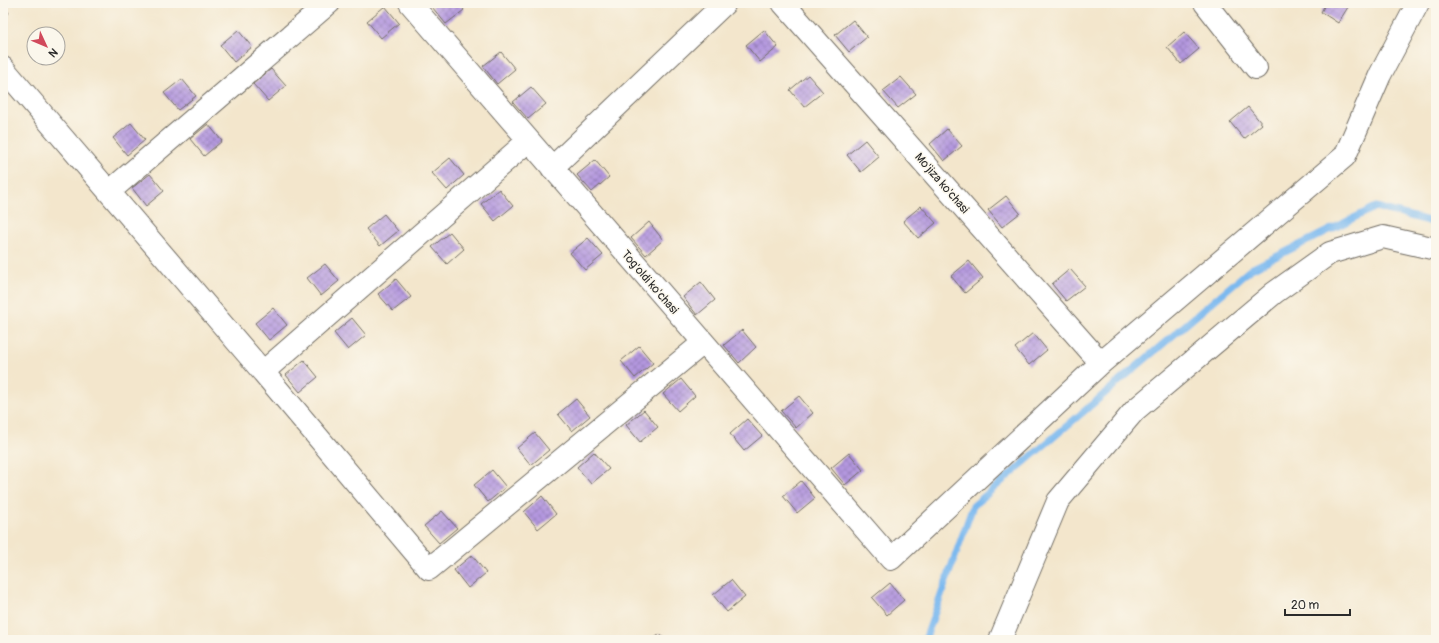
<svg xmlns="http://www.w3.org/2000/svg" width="1439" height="643" viewBox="0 0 1439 643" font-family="Pangolin,sans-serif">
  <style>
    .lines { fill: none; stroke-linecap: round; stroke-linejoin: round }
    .stream { stroke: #7cb9ef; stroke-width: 7 }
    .building { fill: url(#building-cross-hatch) }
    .street-casing { stroke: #716c63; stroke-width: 24 }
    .street { stroke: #fff; stroke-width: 22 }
    .labels { text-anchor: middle; stroke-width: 3; stroke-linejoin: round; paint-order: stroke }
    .street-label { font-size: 12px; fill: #2b2b2b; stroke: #fbf7ec }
  </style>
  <defs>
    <pattern id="building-cross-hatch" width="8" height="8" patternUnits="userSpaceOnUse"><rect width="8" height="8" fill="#b497df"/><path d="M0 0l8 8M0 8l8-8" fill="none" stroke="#937bb5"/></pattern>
  </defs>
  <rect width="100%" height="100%" fill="#fbf7ec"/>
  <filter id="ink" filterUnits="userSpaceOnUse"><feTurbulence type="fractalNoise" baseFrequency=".025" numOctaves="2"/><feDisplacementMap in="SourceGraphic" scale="8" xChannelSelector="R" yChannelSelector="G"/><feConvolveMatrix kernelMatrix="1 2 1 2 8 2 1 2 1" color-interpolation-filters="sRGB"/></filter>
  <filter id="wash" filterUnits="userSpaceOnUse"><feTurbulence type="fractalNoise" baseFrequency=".012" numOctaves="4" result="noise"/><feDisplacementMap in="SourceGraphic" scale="16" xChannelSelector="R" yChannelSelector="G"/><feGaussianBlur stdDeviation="0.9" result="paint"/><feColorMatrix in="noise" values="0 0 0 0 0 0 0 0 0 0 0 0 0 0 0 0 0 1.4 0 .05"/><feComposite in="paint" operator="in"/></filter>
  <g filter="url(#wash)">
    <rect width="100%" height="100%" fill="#f3e6cc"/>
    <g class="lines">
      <path class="stream" d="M925 640 973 506 1251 269 1376 207 1436 223"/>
    </g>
    <g id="blocks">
      <path class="building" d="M437 3H459L464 10 446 24 432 7Z
        M1326 3H1349L1350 4 1338 23 1321 12Z
        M3 5 9 13 3 18Z
        M385 6 399 23 381 38 367 21Z
        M853 20 867 37 849 52 835 35Z
        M238 30 252 47 234 62 220 45Z
        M764 30 778 47 760 62 746 45Z
        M1184 32 1199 49 1181 64 1167 47Z
        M501 52 515 69 497 84 483 66Z
        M271 69 286 86 268 101 253 84Z
        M808 75 823 92 804 107 790 90Z
        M901 77 916 94 898 108 883 91Z
        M182 79 196 96 178 110 164 93Z
        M531 87 546 104 528 119 513 102Z
        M1248 107 1262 124 1244 139 1230 122Z
        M131 123 145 140 127 155 113 138Z
        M208 124 222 141 204 156 190 139Z
        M947 129 962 146 944 161 930 144Z
        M865 140 879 157 861 172 847 155Z
        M450 158 464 175 447 190 432 173Z
        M595 160 609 177 592 192 577 175Z
        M150 174 164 191 146 206 132 188Z
        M499 189 513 206 495 221 481 204Z
        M1006 196 1020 213 1002 227 988 210Z
        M921 206 936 223 918 238 903 221Z
        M384 214 398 231 380 246 366 229Z
        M649 222 663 240 646 255 631 238Z
        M450 232 464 249 447 264 432 247Z
        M588 238 603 255 585 270 570 253Z
        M969 261 983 278 965 293 951 276Z
        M325 264 339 281 321 296 307 278Z
        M1070 269 1085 286 1066 301 1052 284Z
        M396 279 411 297 393 311 378 294Z
        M701 282 715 300 697 315 683 297Z
        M273 308 287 325 269 340 255 323Z
        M352 318 366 335 348 350 334 333Z
        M742 330 756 347 739 363 724 345Z
        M1033 333 1047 350 1029 365 1015 348Z
        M639 346 653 363 635 378 621 361Z
        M304 360 318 377 300 392 286 375Z
        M681 379 695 396 678 411 663 394Z
        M799 396 813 413 796 428 781 411Z
        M576 399 590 416 572 431 558 414Z
        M644 410 658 427 640 442 626 425Z
        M747 419 762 436 744 451 730 434Z
        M535 433 549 450 531 465 517 448Z
        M594 452 609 469 591 484 577 467Z
        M849 453 863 470 845 485 831 468Z
        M492 470 506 487 488 502 474 485Z
        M801 481 815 498 797 513 783 496Z
        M542 496 556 514 538 529 524 512Z
        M442 511 457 528 439 543 424 526Z
        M472 555 486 573 468 588 454 570Z
        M731 580 745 597 727 612 713 595Z
        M890 583 904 600 887 615 872 598Z
        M660 634 665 640H652Z"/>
    </g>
  </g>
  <g filter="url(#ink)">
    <use href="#blocks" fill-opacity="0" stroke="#716c63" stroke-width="1"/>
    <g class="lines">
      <defs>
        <path id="street" d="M410 3 891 559 1101 363 1345 156 1380 75 1418 3
          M783 3 1101 363
          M1205 3 1256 68
          M3 68 263 372 528 141
          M552 168 725 3
          M110 191 329 3
          M263 372 429 569 703 343
          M1000 640 1058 501 1135 410 1274 293 1330 253 1383 237 1436 249"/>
      </defs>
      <use href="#street" class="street-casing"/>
      <use href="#street" class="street"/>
    </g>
  </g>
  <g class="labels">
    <g class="street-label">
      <text transform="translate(942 183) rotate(49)" y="4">Mo'jiza ko'chasi</text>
      <text transform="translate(650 282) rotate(49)" y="4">Tog'oldi ko'chasi</text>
    </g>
  </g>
  <rect width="1439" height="643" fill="none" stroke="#fbf7ec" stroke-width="16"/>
  <g transform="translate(46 46) rotate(134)"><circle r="19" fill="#fbf7ec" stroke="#a8a59f"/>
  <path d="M0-3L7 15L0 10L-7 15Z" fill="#d1495b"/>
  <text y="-6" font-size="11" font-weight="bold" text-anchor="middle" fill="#2b2b2b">N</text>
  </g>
  <path d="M1285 609v6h65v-6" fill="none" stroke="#2b2b2b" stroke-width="2"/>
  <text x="1291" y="609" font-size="12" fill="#2b2b2b" stroke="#fbf7ec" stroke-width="3" paint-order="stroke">20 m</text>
</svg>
